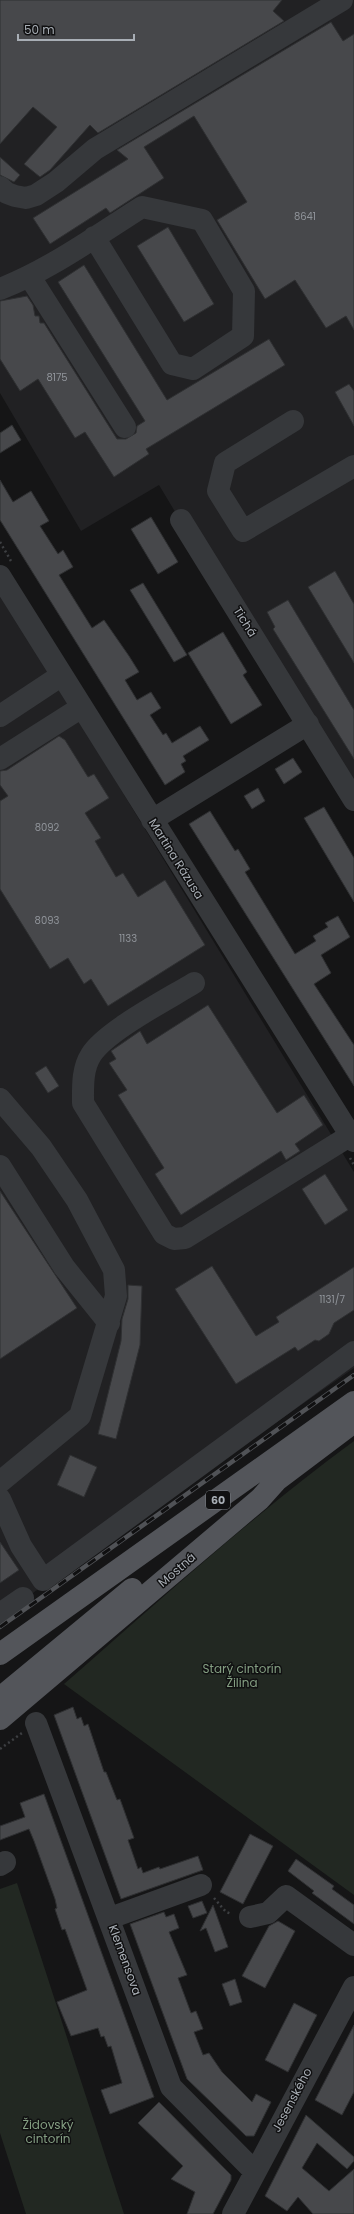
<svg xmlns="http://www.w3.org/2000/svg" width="354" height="2214" viewBox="0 0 354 2214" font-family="Poppins,sans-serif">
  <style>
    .built { fill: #212123 }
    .green { fill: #222822 }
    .building { fill: #47484b; stroke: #2f3032 }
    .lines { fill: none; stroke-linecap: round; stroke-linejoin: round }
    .path { stroke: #3d3f42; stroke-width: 2.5; stroke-dasharray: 2 3; stroke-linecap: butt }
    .minor { stroke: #36383b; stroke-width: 22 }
    .major { stroke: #53555a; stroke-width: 22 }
    .rail-casing { stroke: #505256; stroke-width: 4.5 }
    .rail { stroke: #101011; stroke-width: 3; stroke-dasharray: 9; stroke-linecap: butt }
    .labels { text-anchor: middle; stroke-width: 3; stroke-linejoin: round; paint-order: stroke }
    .number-label { font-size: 10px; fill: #90949a }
    .shield { fill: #101011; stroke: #7a7f84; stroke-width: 1 }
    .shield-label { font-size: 11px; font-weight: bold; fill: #a8aeb5 }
    .street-label { font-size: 12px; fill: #a8aeb5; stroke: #101011 }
    .park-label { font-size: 12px; fill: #849e82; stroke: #101011 }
  </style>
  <rect width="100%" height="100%" fill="#151516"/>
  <path class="built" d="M0 0H354V810L159 485 81 531 0 393Z
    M0 591 354 1172V1368L0 1616Z"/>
  <path class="green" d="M354 1441V1895L64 1684C159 1601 252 1516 354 1441Z
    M17 1883 124 2214H26L0 2133V1889Z"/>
  <path class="building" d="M0 0H282L273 11 284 21 98 133 90 125 50 170 40 177 24 164 57 127 33 107 0 144Z
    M331 22 343 41 354 34V330L346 316 326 328 295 280 265 299 217 220 247 202 194 116 144 147 164 178 110 213 106 208 50 244 33 218 128 159 117 150Z
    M0 157 20 175 14 182 0 175Z
    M168 227 214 304 184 322 137 246Z
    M84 265 167 400 269 339 285 365 146 449 149 454 114 477 85 432 75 438 38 379 20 391 0 359V301L27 296 33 305 35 316H39L40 323H44L117 439H126L136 433 137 426 145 421 58 282Z
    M349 384 354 391V426L335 392Z
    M12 425 21 440 0 453V433Z
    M0 480 13 502 31 491 49 521 40 526 58 554 63 550 73 567 59 575 92 628 104 620 129 656 139 672 125 680 137 700 151 692 161 708 150 715 163 735 166 733 172 743 200 726 209 740 183 756 186 761 181 764 185 772 165 785 0 520Z
    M151 517 178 562 158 574 131 529Z
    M335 571 354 604V663L308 587Z
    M143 583 187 655 174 662 130 590Z
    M288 600 354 710V759L273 629 275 627 267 612Z
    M223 632 247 672 243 675 262 705 231 724 188 653Z
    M59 736 65 740 88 777 94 774 109 798 85 813 101 838 95 841 116 877 123 873 138 897 165 880 205 945 108 1006 91 979 84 984 68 958 50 969 0 889V801L8 796 0 785V771L7 770Z
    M293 758 302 772 284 784 275 769Z
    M258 788 265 801 252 809 244 796Z
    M324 807 354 858V902L304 818Z
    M210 811 235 851 238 849 250 869 245 872 295 954 316 941 313 936 328 927 325 923 338 916 350 937 321 955 331 973 314 984 354 1045V1086L189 824Z
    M208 1005 277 1113 304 1095 323 1125 295 1144 300 1151 286 1160 281 1151 181 1215 155 1174 164 1168 118 1095 127 1090 109 1063 116 1059 111 1051 140 1031 147 1044Z
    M46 1066 59 1086 48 1093 35 1073Z
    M325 1174 348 1210 325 1225 302 1189Z
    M0 1191 77 1308 0 1359Z
    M212 1266 256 1336 279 1322 276 1317 354 1267V1310L334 1323 329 1334 319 1341 315 1340 298 1351 295 1347 236 1384 175 1289Z
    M128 1285 142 1286 140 1345 116 1439 98 1434 121 1341 122 1319 128 1299Z
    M70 1455 97 1467 84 1497 57 1485Z
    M0 1542 19 1570 0 1583Z
    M73 1707 77 1719 81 1717 84 1726 88 1724 104 1772H106L117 1800 120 1799 134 1838 128 1840 138 1869 141 1867 143 1873 159 1867 160 1869 198 1856 203 1870 121 1899 54 1715Z
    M44 1794 154 2097 110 2114 101 2090 122 2083 111 2046 108 2047 104 2036 101 2037 98 2028 71 2036 57 2002 87 1990 65 1929 62 1930 55 1909 57 1908 55 1899 34 1841 29 1829 0 1840V1826L25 1817 20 1803Z
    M250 1834 273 1846 243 1904 220 1892Z
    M296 1859 334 1886 332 1889 354 1905V1924L312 1893 314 1891 288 1871Z
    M202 1901 207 1913 193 1918 188 1906Z
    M213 1905 228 1947 215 1952 206 1928 200 1931Z
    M164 1912 166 1917 174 1914 179 1928 169 1932 187 1975 178 1978 191 2013 196 2011 203 2029 194 2032 203 2055 209 2053 222 2072 252 2102 256 2094 271 2102 254 2136H246L187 2079 130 1924Z
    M278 1921 295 1931 265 1988 242 1976 269 1926Z
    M235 1979 242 2002 230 2006 222 1984Z
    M294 2003 317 2015 288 2072 265 2060Z
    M354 2025V2092L342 2115 315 2100Z
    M159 2102 231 2175V2180L213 2214H187L195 2192 171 2179 183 2166 138 2123Z
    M306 2115 354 2157V2161L347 2169 317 2143 302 2168 329 2191 354 2169V2214H313L298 2197 287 2211 265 2196Z"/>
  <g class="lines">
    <path class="path" d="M0 542 11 561
      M350 1158 354 1165
      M0 1749 22 1733
      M214 1898 226 1912 232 1914"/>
    <path class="minor" d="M0 187 7 193 15 196 26 198 36 195 56 182 95 149 342 0
      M30 277 125 427
      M0 289C51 269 96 236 142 207L202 220 244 291 243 336 193 369 172 364 94 237
      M293 421 225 463 218 491 243 531 354 466
      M181 520 354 800
      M0 576 354 1141
      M0 716 62 675
      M0 759 82 707
      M152 820 308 724
      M194 983C168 999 106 1031 91 1055 82 1069 83 1087 83 1103L164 1234 174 1239 185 1238 351 1135
      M0 1099 41 1147 77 1200 114 1270 116 1296 80 1416 0 1482
      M0 1166 64 1267 109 1323
      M0 1499 21 1546 43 1580 354 1352
      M0 1614 23 1598
      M36 1723 171 2087 254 2171
      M0 1865 5 1862
      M250 1917 268 1913 286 1896 354 1945
      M110 1918 201 1885
      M233 2214 354 1987"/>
    <path class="major" d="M0 1654 354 1402
      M0 1698 132 1589
      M0 1719 260 1499 277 1480 354 1422"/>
    <defs>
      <path id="rail" d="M0 1627 354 1375"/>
    </defs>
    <use href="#rail" class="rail-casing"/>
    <use href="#rail" class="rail"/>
  </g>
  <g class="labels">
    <g class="number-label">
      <text x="305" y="220">8641</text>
      <text x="57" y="381">8175</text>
      <text x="47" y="831">8092</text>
      <text x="47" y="924">8093</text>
      <text x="128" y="942">1133</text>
      <text x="332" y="1303">1131/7</text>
    </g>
    <rect class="shield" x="206" y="1491" width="24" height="18" rx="3"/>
    <g class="shield-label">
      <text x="218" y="1504">60</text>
    </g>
    <g class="street-label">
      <text transform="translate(245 622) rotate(58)" y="4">Tichá</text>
      <text transform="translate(176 859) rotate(58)" y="4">Martina Rázusa</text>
      <text transform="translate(177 1570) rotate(-41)" y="4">Mostná</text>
      <text transform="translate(125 1960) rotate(70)" y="4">Klemensova</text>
      <text transform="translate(292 2100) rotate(-62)" y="4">Jesenského</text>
    </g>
    <g class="park-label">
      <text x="242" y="1673">Starý cintorín<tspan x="242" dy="14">Žilina</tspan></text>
      <text x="48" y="2129">Židovský<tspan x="48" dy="14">cintorín</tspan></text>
    </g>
  </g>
  <path d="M18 34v6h116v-6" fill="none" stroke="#a8aeb5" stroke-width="2"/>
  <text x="24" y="34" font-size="12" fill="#a8aeb5" stroke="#101011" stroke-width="3" paint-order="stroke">50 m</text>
</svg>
